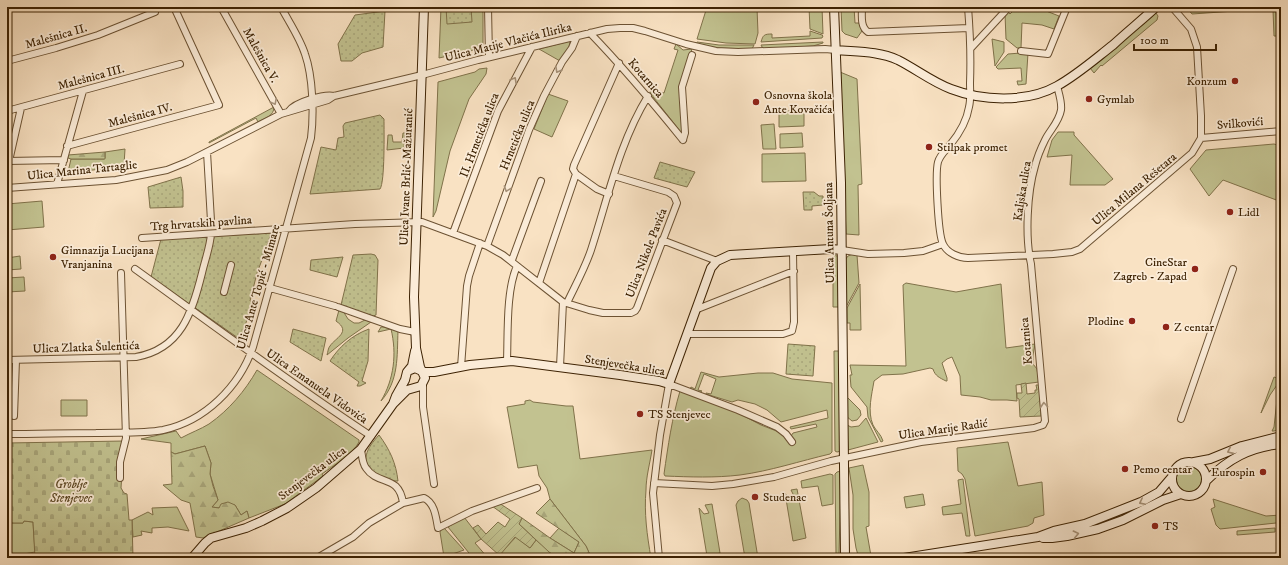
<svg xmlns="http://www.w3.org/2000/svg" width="1288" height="565" viewBox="0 0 1288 565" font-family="'IM FELL DW Pica',serif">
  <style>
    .grass { fill: #c2c290; stroke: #80724a }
    .forest { fill: url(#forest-firs); stroke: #80724a }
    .cemetery { fill: url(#cemetery-stones); stroke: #80724a }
    .park { fill: url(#park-dots); stroke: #80724a }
    .garden { fill: url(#garden-furrows); stroke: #80724a }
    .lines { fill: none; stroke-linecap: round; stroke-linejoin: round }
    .street-casing { stroke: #6c5233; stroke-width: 8 }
    .secondary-casing { stroke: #3d2203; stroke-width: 10 }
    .street { stroke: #fbecd8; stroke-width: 6 }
    .secondary { stroke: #fbecd8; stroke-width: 8 }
    .oneway { stroke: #a69178 }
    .poi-dot { fill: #8f2418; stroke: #fbecd8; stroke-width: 1.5 }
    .labels { text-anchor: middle; stroke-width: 3.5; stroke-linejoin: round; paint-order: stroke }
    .street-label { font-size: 12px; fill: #3d2203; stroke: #fbecd8 }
    .poi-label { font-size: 12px; fill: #3d2203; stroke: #fbecd8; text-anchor: start }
    .park-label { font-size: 12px; font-style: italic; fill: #5e4a26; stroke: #fbecd8 }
  </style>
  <defs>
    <pattern id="forest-firs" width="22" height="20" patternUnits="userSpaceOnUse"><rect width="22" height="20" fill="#c2c290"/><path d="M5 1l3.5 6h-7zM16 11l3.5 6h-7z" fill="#a8a67b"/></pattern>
    <pattern id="cemetery-stones" width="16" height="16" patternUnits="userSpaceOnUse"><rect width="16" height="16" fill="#c2c290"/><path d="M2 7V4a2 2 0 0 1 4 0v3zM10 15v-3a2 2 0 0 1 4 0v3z" fill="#a8a67b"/></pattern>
    <pattern id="park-dots" width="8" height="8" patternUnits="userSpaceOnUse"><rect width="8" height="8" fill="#c2c290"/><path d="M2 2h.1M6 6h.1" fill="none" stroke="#a8a67b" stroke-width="1.8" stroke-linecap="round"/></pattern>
    <pattern id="garden-furrows" width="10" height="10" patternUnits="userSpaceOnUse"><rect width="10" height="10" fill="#c2c290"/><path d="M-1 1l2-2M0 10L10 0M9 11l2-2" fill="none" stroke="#a8a67b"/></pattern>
  </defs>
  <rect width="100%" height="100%" fill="#f9e2c3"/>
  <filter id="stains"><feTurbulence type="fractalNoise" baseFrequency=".005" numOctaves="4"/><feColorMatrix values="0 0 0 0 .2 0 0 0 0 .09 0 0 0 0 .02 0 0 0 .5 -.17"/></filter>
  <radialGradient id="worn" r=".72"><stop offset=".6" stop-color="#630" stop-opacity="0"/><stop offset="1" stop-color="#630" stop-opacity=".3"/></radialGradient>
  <path class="grass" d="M441 7H477L478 9 483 12V48L439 58Z
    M707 7 757 8 758 33 755 44 726 43 697 39Z
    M809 7H822L823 34 810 29Z
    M841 7H854L855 23H859L862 31 857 38 845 34 842 31Z
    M1017 7H1036L1059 16 1054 29 1042 25 1022 23 1021 48H1017L1006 39 1005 14 1007 11 1010 14Z
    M1186 7H1213V10H1240V7H1276L1277 36H1274L1273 10 1249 11V10L1192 14Z
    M1156 13 1158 16 1157 20 1102 66 1101 65 1094 73 1090 68Z
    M810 31 822 35 823 36 822 38 761 42C763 35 764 34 772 34V38L810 36Z
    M992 39 1004 42V52L995 66Z
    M570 41 569 47 560 61 539 49Z
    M697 42 719 45H754L752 49 719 48 701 45 696 44Z
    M823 42V43L813 46 765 49 762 47 761 45Z
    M676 44 683 50 692 49 680 86 682 133 680 131 650 93 651 89 664 93 678 50 674 49Z
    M1021 53H1028L1026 84 1018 85 1017 81H1022L1021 68 998 69 996 67 1008 54Z
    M487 68 486 74 469 99 450 151 436 211 433 217 438 82 475 72 479 69Z
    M840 72 857 79 862 184 858 185 859 235 846 234Z
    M548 94 568 101 552 137 534 129Z
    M274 107C274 116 265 118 258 122L256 118 209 143V142Z
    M779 111H804V126L779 127Z
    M774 124 776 149H763L761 125Z
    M1058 132H1074V135L1113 179 1105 185H1070L1072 155 1047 157 1052 140Z
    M403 133H405L404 148 387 150 388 135H392L393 142H402Z
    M802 133 803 147 780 148V134Z
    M1274 144 1281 146V233L1279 201 1223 180 1209 196 1190 169 1206 150Z
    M125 149 124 165 129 166 105 169 68 172 71 159H104L105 158V152Z
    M805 153 806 181 762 182V154Z
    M42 201 44 227 7 230V204Z
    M833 253 839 258 840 307H833Z
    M853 254 857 255 859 283 846 307 845 260 848 256Z
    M20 256 21 269 7 270V258Z
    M24 277 25 291 7 292V278Z
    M906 283 956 292 1001 284 1006 348 1035 344 1033 355V364L1037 369 1039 382 1016 385 1017 401 1007 400H991L980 397 961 395 960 376 952 357 947 359 942 363 947 378V381H946C940 378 935 376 933 369L930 368 903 374 882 375 874 381C872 394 867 411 873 425 876 431 881 434 883 441L881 442 868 417 867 407 851 387 850 375H852L850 365 906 366 903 285Z
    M860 284 861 330H850V323H847V308Z
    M339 310 343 311 348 319 354 323H359L365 320 371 322 348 338 327 355C328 352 328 348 330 346 335 338 352 332 336 321Z
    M381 327H383L398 331C397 356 399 381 381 401 394 379 397 354 391 329L378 332Z
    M1281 348V429L1274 431H1272L1274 427 1278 390 1277 385 1270 395 1261 413 1274 377 1277 378 1279 369 1278 358Z
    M834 351H840L841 451 837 452 835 451Z
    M257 370 359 440V442C353 454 333 466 322 474L323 476 285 504 249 518 247 511 241 515 235 505 219 508 212 507 218 500 210 474 211 463 205 446 175 454 171 452V443L141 439 176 431 181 438C190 433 201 429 209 424 229 410 245 391 257 370Z
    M701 372 719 377 758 373H773L792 379 832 383V452L830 454C800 461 770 471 740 475 715 478 690 477 665 476L664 474C668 446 672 418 680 391L725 406 761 425 779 432 785 437 791 439V436L793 433 817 427 816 424 791 429 790 427 828 418 827 410 781 422 767 410 755 404 738 400 732 402 706 394V393L711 394 716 379 704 374 698 390 702 391 699 393 690 389 691 387 695 389Z
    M847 397 860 410 861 415 857 420 852 421 846 416Z
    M61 400H87V416H61Z
    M530 400 533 402 566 406H573L580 459 652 450C650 463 646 477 646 490 644 513 647 535 651 558H595L591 557 586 546 550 499 547 488 539 476 537 465 518 468 507 407 525 404V401Z
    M866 418 878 442 848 450 847 425 851 427 859 426Z
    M1008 442 1018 486 1042 482 1044 515 1034 518 1033 523 1028 526 975 536 965 479 962 474 958 471 957 448Z
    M863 465 869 492V526L866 527 871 556 862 558 858 555 856 548 853 529V495L849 468Z
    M1176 479a13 13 0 1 1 26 0a13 13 0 1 1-26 0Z
    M841 471 839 555 836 554 835 474 837 472Z
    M830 474 833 475V504L822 506 818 486 802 488 801 481Z
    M963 479 970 536H966L962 513 943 515 942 507 961 504 958 480Z
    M797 489 806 538 793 541 785 493 790 498H795L791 490Z
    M923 494 925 505 906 508 904 497Z
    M742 498 747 500 749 503 758 558H745L736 505 738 501Z
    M1213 499 1266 516 1281 515V524L1276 523 1220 529 1216 525 1211 509 1215 507Z
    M712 504 720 553 707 556 699 508 704 514 709 513 705 505Z
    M177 507 189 531 168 527 152 528V533L141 531 142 535 133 537 132 520 148 512 153 515 152 508Z
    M464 517 481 539 475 543 488 558H473L448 527Z
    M23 521 33 522 35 552 7 557V523H23Z
    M444 528 464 550 444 557 440 532 441 530Z
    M559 528 579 542 574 553 550 538Z
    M1275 528V532L1237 535V531Z
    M516 537 530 548 536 540 558 558H502L499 555Z"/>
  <path class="forest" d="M105 152V159H71L68 158V155Z
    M205 446 211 463 210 474 213 486 218 500 212 507 219 508 221 504 228 502 235 505 241 515 247 511 249 518 203 538 196 537 190 503 181 500 163 485 172 484 171 452 175 454Z
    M550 499 586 546 591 557 590 558H558L549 552 519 524 522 518 550 538 574 553 579 542 536 513Z"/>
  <path class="cemetery" d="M124 441 121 488 124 493 127 494 129 520H132L133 558H35L33 522 24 521 23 523H7V443Z"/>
  <path class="park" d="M446 7H471L472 22 447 24Z
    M385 11 383 47 362 53 352 61H341L338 44 355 15Z
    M380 115 384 119C384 131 385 182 380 189L310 194 321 147 336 150 338 138 344 137 343 126 345 123Z
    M660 162 695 172 687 187 654 178Z
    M181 177 183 191V207L150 208 148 187Z
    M803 192H814L819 196H823V205L812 206V210H804Z
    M271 233 265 252 257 273 250 301 252 302 241 340 151 277 161 239Z
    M371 254 375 255 378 260 376 315 373 316 341 305 353 255Z
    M343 257 337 277 310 270 311 260Z
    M293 329 326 338 321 361 290 342Z
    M369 329 368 361 362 381 366 383 360 386H357L359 382 330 361C339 347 352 335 369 329Z
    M788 344 815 346 813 376 786 374Z
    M379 435C390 450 396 463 398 481 390 481 384 479 377 474 358 462 367 448 379 435Z"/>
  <path class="garden" d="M1026 383 1027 394 1035 393V390H1037L1036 385H1039L1041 416 1020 417 1019 399 1017 398V393H1022L1021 384Z
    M499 503 522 518 519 524 536 540 530 548 515 537 500 555 502 558H496L499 555 481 539 473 528 478 525 486 534 498 522 505 527 510 519 492 506Z"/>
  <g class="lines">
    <defs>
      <path id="street" d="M221 7 281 114
        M488 7 489 57
        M862 7C862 15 860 27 868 32L969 28
        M968 7C970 32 971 57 970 83 970 91 971 99 969 107 967 120 959 134 950 145 946 150 940 155 938 162 935 173 938 234 943 244 947 253 959 258 968 258L1053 254 1072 252 1080 249 1192 153 1201 138V116L1197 47 1191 29 1172 7
        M590 33C623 67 653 103 683 140
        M971 48 1009 7
        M1021 51 1048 54 1067 7
        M7 61 56 48 98 35 155 12
        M7 111 180 64
        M289 111C295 102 324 94 334 96L422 75 478 60 607 29 620 28H633L645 31 686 44 716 51 738 52 825 49 836 50
        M1201 138 1281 131
        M683 140 685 133 682 87 692 55
        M67 146 219 105 174 7
        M207 152 211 221
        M7 161 64 160
        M9 161 21 108
        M576 174 597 189 609 194
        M57 184 83 91
        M7 188 116 180 167 170 187 162 281 114 328 100 334 96
        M453 233 498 111 532 47
        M142 238 355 224 422 222 487 246 503 255 563 302 589 310 603 313H631L635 311 637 308 677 203 674 196 668 192 614 176
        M662 240 717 261
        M487 246 529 130 544 96 562 62 572 48 577 36
        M842 250 868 254 904 253 923 251 943 244
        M512 260 541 181
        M135 269C213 325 290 383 371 436
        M539 283 576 174 573 169 574 165 619 63
        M270 288 335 306
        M224 292 231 265
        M567 303C575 286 585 268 591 250 608 198 619 143 648 96
        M338 307 400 329 415 332
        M696 309 700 308 794 271
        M687 334H783L792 331 794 322 793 251
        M7 360 136 357C181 349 192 313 202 273 205 260 210 247 211 234
        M507 361C508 334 506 290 517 266
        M461 367 467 286 469 276 480 243
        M560 367 563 302
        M423 384V407L434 484
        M14 416 16 360
        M1181 419 1233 269
        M7 434C37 434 66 433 96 433 118 432 141 434 163 430 205 421 239 387 253 347L311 138C314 114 313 77 305 54 300 38 289 22 281 7
        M361 449C362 455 362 463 366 468 378 486 399 474 403 503
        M120 478V462L126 438 121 273
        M654 483 712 486 733 484 774 477 831 461 921 442 1034 428 1043 425 1045 421 1031 264C1025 237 1027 193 1035 166 1037 158 1041 148 1045 140 1050 130 1059 122 1061 110 1062 102 1059 94 1057 86
        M317 558 353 537 369 523 403 503 424 498C435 503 436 518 438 528L472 511 537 488
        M659 558 653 493 660 435 669 384 738 410 777 427 786 434 792 442"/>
      <path id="secondary" d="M834 7 841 183 845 558
        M836 50C857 52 878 51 898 60 916 69 932 82 951 89 982 101 1027 103 1057 86 1077 75 1095 59 1113 45 1127 32 1142 20 1156 7
        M410 370 415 368 424 372H434L470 365 512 361 620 375 659 381 669 384 711 268 717 261 730 255 831 249 842 250
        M393 404 407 390 421 386 425 378 420 367 416 348 414 297 424 7
        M1172 479a17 17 0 1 1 34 0a17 17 0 1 1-34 0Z
        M1194 462 1210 459 1242 446 1281 436
        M1206 481C1228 459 1250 447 1281 444
        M1043 538H1052L1067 536 1098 529 1123 520 1163 500 1181 494
        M192 558 205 543 211 538 246 528 262 521 287 508 316 488 361 449 393 404 396 396 405 380 407 372 412 366 415 351
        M904 558 1038 537 1054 531 1085 524 1141 502 1159 492 1171 478"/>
    </defs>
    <use href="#street" class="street-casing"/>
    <use href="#secondary" class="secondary-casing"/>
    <use href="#street" class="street"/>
    <use href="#secondary" class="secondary"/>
  </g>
  <defs><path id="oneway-chevron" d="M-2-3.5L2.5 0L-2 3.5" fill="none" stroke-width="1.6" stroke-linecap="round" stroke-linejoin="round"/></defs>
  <g class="oneway">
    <use href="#oneway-chevron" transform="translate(558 70) rotate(119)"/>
    <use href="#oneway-chevron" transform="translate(514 80) rotate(-61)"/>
    <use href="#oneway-chevron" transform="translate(274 102) rotate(62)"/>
    <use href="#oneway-chevron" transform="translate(507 189) rotate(110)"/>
    <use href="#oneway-chevron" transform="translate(1044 405) rotate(-95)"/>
    <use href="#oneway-chevron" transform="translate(1230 451) rotate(156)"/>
    <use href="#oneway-chevron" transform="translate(1142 502) rotate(153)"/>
    <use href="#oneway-chevron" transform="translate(1076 534) rotate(-12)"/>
  </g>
  <g class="poi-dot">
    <circle cx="1235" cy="81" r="4"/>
    <circle cx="1089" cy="99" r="4"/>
    <circle cx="756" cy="102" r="4"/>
    <circle cx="929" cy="147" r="4"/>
    <circle cx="1230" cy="212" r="4"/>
    <circle cx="53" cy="257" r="4"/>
    <circle cx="1195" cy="269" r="4"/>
    <circle cx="1132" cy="321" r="4"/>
    <circle cx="1166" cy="327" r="4"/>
    <circle cx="640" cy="414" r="4"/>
    <circle cx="1125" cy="469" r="4"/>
    <circle cx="1263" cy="472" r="4"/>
    <circle cx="755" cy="497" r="4"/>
    <circle cx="1155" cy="526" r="4"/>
  </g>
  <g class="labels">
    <g class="street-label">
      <text transform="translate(56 36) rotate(-16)" y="4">Malešnica II.</text>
      <text transform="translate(508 42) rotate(-14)" y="4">Ulica Matije Vlačića Ilirika</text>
      <text transform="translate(261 55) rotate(61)" y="4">Malešnica V.</text>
      <text transform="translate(91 77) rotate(-15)" y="4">Malešnica III.</text>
      <text transform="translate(646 78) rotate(49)" y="4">Kotarnica</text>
      <text transform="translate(140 115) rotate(-15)" y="4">Malešnica IV.</text>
      <text transform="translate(1240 123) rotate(-5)" y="4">Svilkovići</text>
      <text transform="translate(479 135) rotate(-69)" y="4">II. Hrnetićka ulica</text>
      <text transform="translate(517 135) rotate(-68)" y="4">Hrnetićka ulica</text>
      <text transform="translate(82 170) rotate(-6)" y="4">Ulica Marina Tartaglie</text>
      <text transform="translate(406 177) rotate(-88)" y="4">Ulica Ivane Brlić-Mažuranić</text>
      <text transform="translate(1134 189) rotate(-40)" y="4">Ulica Milana Rešetara</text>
      <text transform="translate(1022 191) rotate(-81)" y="4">Kaljska ulica</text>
      <text transform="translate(201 223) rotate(-4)" y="4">Trg hrvatskih pavlina</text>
      <text transform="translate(829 233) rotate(-91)" y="4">Ulica Antuna Šoljana</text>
      <text transform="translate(646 253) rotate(-69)" y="4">Ulica Nikole Pavića</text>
      <text transform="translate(258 287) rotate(-74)" y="4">Ulica Ante Topić - Mimare</text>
      <text transform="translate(1026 341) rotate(-95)" y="4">Kotarnica</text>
      <text transform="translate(86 347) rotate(-2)" y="4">Ulica Zlatka Šulentića</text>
      <text transform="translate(625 365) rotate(9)" y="4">Stenjevečka ulica</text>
      <text transform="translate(317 386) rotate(35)" y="4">Ulica Emanuela Vidovića</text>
      <text transform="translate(943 429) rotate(-8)" y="4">Ulica Marije Radić</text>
      <text transform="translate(312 473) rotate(-37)" y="4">Stenjevečka ulica</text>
    </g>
    <g class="poi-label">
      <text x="1227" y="85" text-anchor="end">Konzum</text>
      <text x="764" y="99">Osnovna škola<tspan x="764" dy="14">Ante Kovačića</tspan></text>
      <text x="1097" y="103">Gymlab</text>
      <text x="937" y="151">Stilpak promet</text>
      <text x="1238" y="216">Lidl</text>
      <text x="61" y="254">Gimnazija Lucijana<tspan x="61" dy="14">Vranjanina</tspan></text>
      <text x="1187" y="266" text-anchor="end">CineStar<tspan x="1187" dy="14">Zagreb - Zapad</tspan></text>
      <text x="1124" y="325" text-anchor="end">Plodine</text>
      <text x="1174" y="331">Z centar</text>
      <text x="648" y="418">TS Stenjevec</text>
      <text x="1133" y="473">Pemo centar</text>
      <text x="1255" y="476" text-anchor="end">Eurospin</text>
      <text x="763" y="501">Studenac</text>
      <text x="1163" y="530">TS</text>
    </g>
    <g class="park-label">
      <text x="71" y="488">Groblje<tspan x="71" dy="14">Stenjevec</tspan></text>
    </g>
  </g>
  <rect width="1288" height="565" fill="none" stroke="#f9e2c3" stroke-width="24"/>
  <rect x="8" y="8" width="1272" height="549" fill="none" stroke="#3d2203" stroke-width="2"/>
  <rect x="12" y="12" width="1264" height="541" fill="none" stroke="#3d2203"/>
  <path d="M1134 44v6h82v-6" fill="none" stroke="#3d2203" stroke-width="2"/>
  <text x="1140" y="44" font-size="12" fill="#3d2203" stroke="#fbecd8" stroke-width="3" paint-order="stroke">100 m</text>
  <rect width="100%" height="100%" filter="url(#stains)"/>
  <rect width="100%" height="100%" fill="url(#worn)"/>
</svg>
